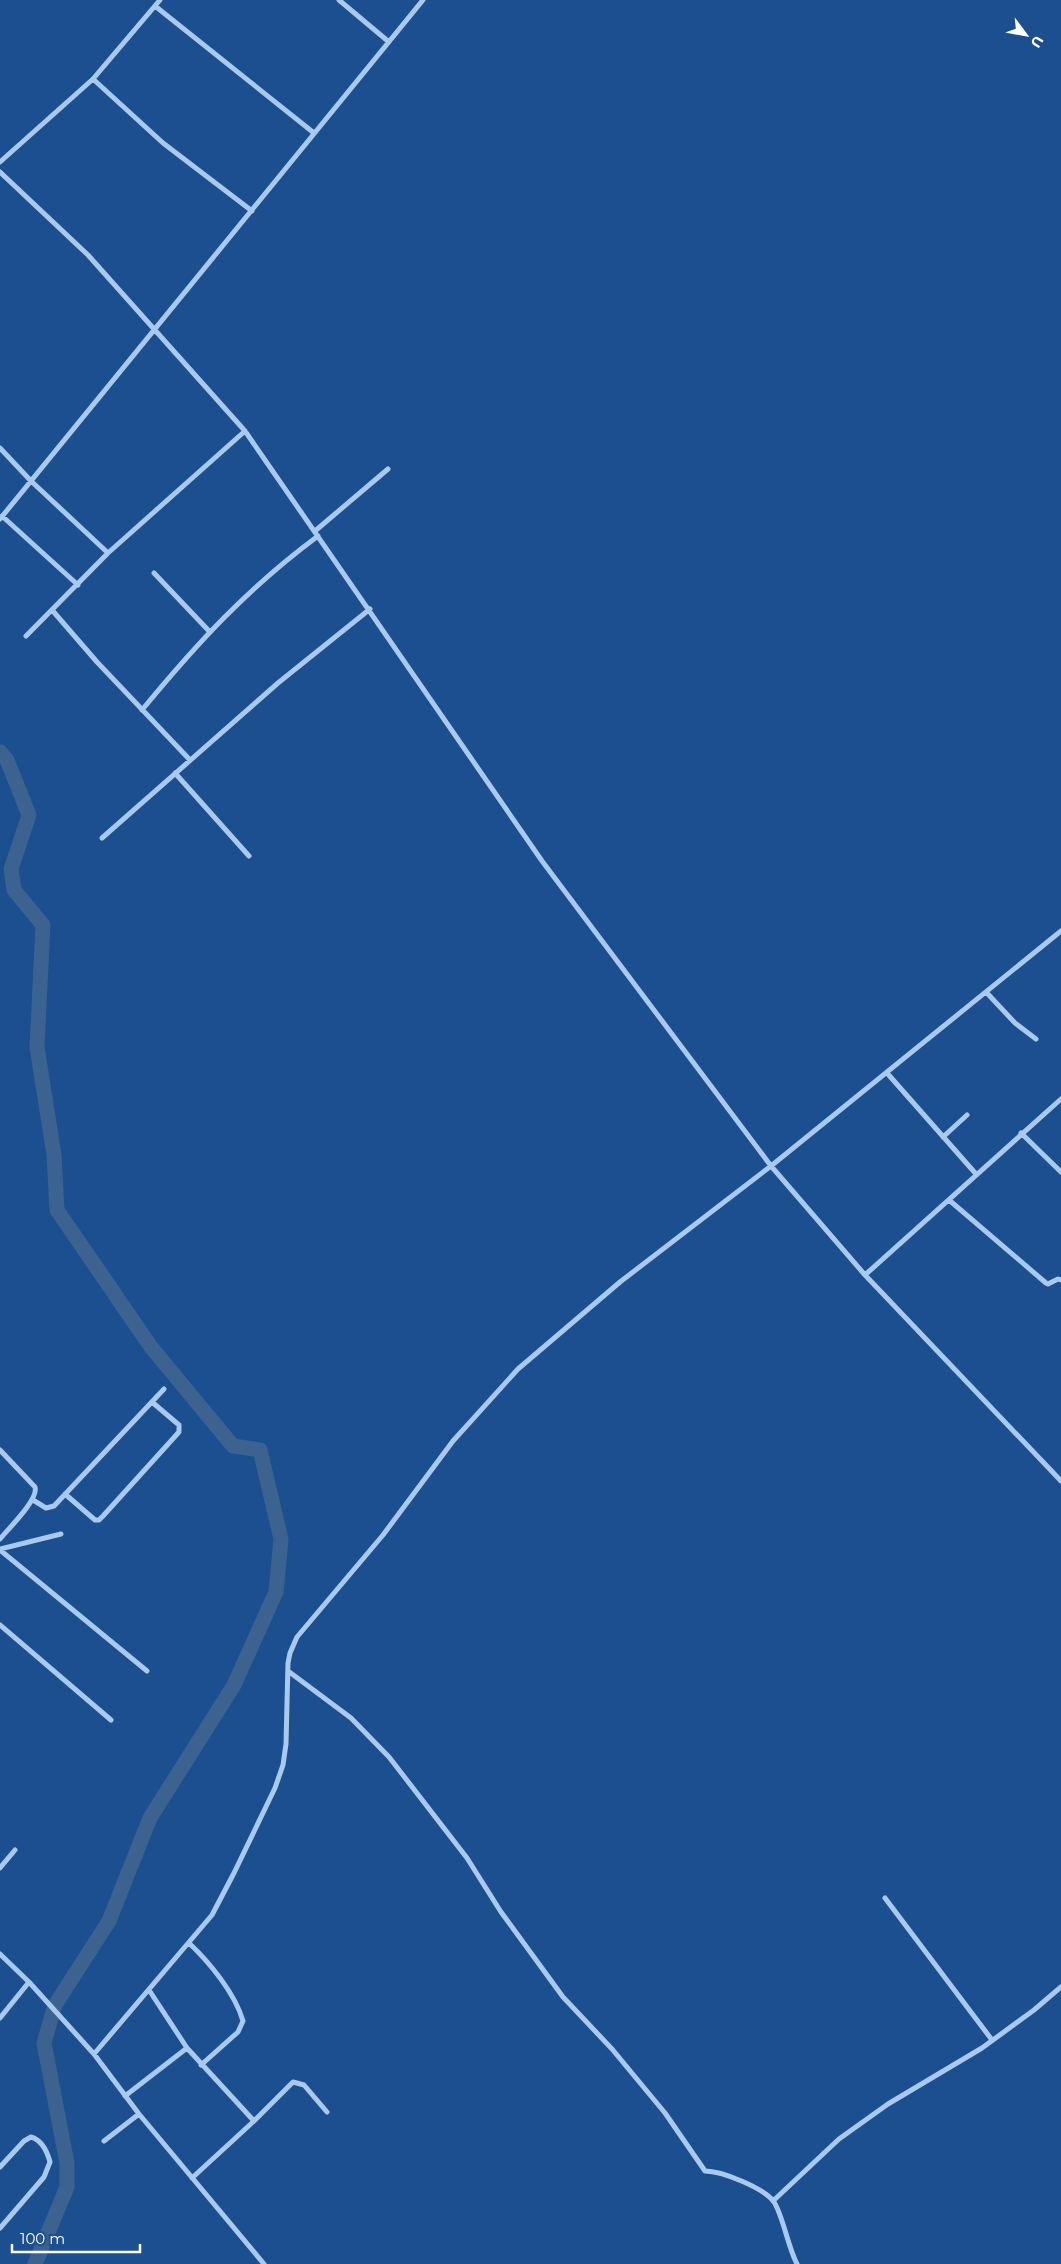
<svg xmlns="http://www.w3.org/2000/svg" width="1061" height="2264" viewBox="0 0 1061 2264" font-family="Montserrat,sans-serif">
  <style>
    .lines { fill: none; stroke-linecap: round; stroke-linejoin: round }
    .river { stroke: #3c6290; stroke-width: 15 }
    .minor { stroke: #a9c9ee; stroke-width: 5 }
  </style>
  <rect width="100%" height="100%" fill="#1b4f8f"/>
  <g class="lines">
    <path class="river" d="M0 752 7 760 29 815 11 869 14 890 43 925 37 1047 54 1155 57 1210 151 1347 233 1446 260 1450 281 1539 276 1592 234 1685 150 1818 109 1921 55 2005 44 2043 67 2163V2187L35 2264"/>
    <path class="minor" d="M339 0 389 42
      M155 6 314 133
      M93 79 163 143 252 211
      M0 162 93 79 160 0
      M0 172 88 255 245 431 542 861 771 1166 865 1275 1061 1481
      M0 448 31 481 108 553
      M2 516 78 585
      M0 519 423 0
      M315 531 388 469
      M154 573 209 631
      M52 610 97 662 190 760
      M26 636 108 553 245 431
      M142 710C198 642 248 588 318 536
      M175 773 249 856
      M102 838 278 683 370 609
      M986 992 1015 1023 1036 1039
      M887 1073 976 1174
      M1021 1133 1061 1172
      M943 1137 967 1115
      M949 1200 1046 1283 1048 1284 1058 1279 1061 1280
      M865 1275 1061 1099
      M0 1450 35 1487C39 1499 9 1528 0 1539
      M65 1494 95 1520H99L103 1516 179 1432V1425L152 1402
      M33 1500 46 1508 54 1506 164 1389
      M0 1549 61 1534
      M0 1550 147 1671
      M0 1625 111 1720
      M288 1671 351 1718 389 1757 467 1858 501 1912 563 1997 612 2049 665 2113 705 2171C722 2171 764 2188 774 2202 783 2216 788 2247 797 2264
      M0 1868 15 1850
      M885 1898 992 2040
      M189 1943C209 1962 235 1993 243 2021L238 2032 201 2065
      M0 1954 29 1982 94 2054 139 2114 264 2264
      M149 1990 187 2048 254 2121
      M0 2018 29 1982
      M94 2054 212 1915 234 1873 275 1788 283 1765 286 1744 288 1663 290 1653 297 1637 383 1535 453 1441 518 1369 620 1282 771 1166 1061 931
      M125 2096 187 2048
      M104 2141 139 2114
      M0 2167 24 2141 31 2137C42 2140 47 2151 50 2162L44 2177 0 2228
      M192 2178 254 2121 293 2082 304 2085 327 2112
      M773 2201 839 2139 888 2104 982 2048 1034 2010 1061 1987"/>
  </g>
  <g transform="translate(1026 35) rotate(122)" stroke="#1b4f8f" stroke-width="4" paint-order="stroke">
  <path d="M0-4L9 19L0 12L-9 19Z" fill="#ffffff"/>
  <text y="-8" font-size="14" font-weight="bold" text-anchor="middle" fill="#ffffff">U</text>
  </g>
  <path d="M12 2244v8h128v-8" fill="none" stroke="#ffffff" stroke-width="2.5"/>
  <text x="20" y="2244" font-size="15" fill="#ffffff" stroke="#1b4f8f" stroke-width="4" paint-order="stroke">100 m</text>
</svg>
